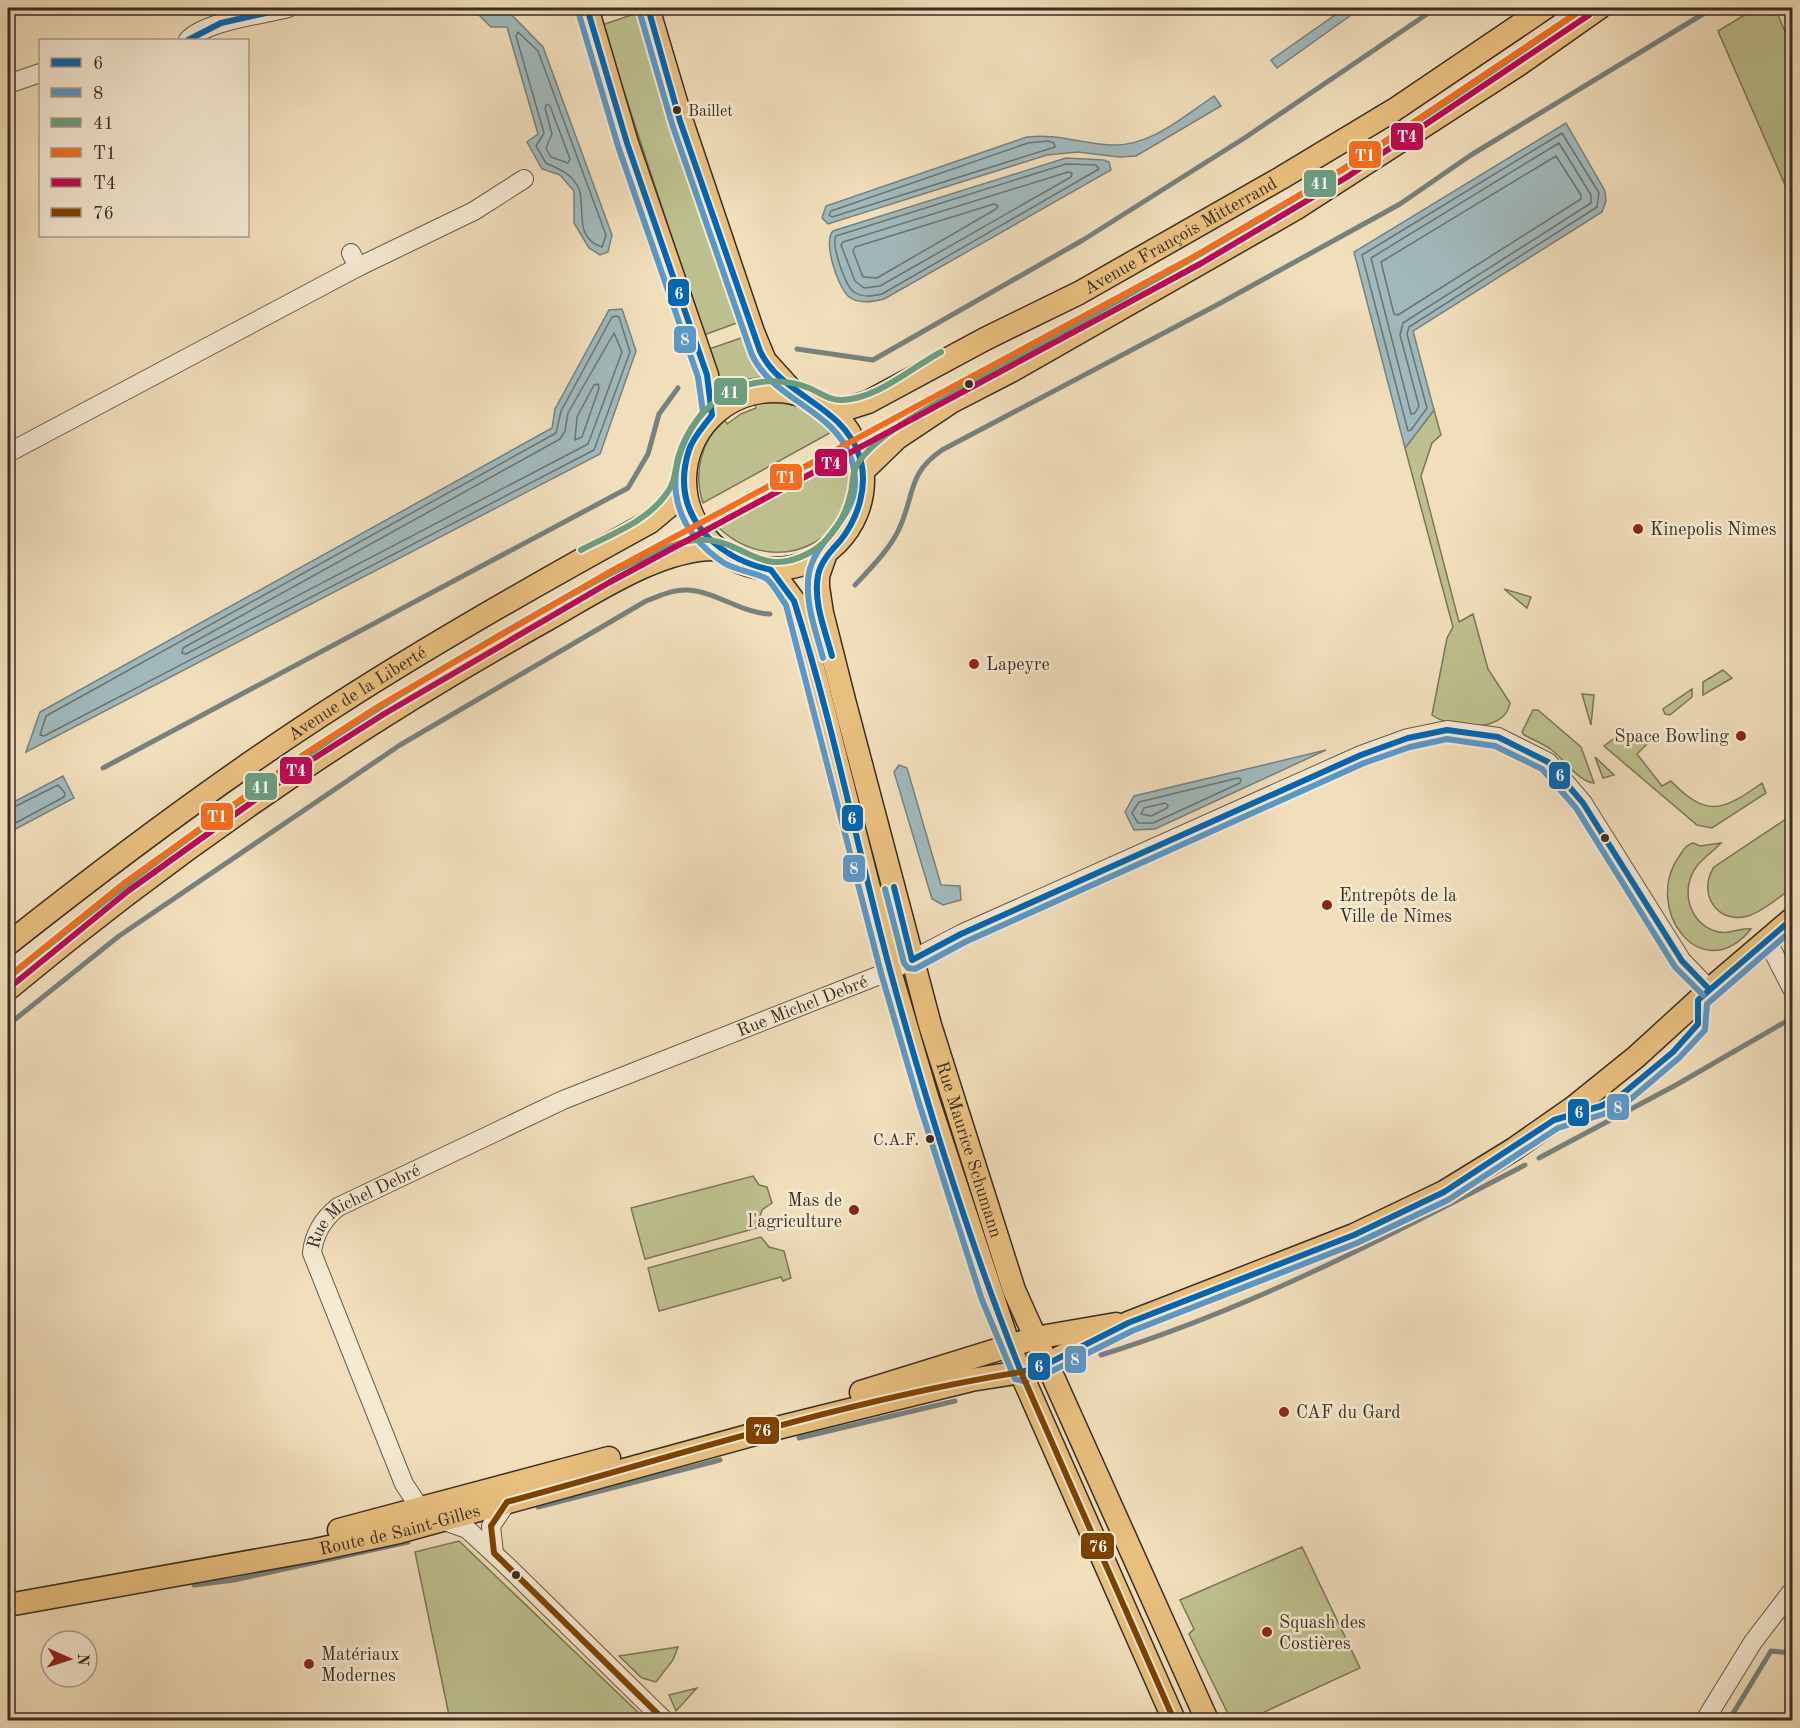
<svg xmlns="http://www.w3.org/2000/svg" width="1800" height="1728" viewBox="0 0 1800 1728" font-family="'Old Standard TT',serif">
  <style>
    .green { fill: #bdc08e; stroke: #7b7658; stroke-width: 1.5 }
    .water { fill: #a1b9bc; stroke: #77817f; stroke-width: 1.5 }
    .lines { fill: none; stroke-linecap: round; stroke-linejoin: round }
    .shore { stroke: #6d7370; stroke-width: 1.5 }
    .stream { stroke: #77817f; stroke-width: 5 }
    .minor-casing { stroke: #675949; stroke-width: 20 }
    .major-casing { stroke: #392d23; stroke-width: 25 }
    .minor { stroke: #f6ead3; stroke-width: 18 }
    .major { stroke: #e8bf7e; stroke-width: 22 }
    .bus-1-casing { stroke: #f6ead3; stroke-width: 10 }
    .bus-2-casing { stroke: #f6ead3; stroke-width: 10 }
    .bus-3-casing { stroke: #f6ead3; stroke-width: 10 }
    .bus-4-casing { stroke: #f6ead3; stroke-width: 10 }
    .bus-5-casing { stroke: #f6ead3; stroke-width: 10 }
    .bus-6-casing { stroke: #f6ead3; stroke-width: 10 }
    .bus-1 { stroke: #0166b3; stroke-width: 6 }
    .bus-2 { stroke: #5b98c7; stroke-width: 6 }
    .bus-3 { stroke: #6e9d7e; stroke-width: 6 }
    .bus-4 { stroke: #f36e21; stroke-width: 6 }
    .bus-5 { stroke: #be0855; stroke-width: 6 }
    .bus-6 { stroke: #7e4200; stroke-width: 6 }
    .bus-dot { fill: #392d23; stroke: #f6ead3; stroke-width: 2 }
    .poi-dot { fill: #8f2418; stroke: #f6ead3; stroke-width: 2 }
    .labels { text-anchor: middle; stroke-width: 5; stroke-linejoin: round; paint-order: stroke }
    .bus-label { font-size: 16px; fill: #392d23; stroke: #f6ead3; text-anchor: start }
    .street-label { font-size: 18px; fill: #392d23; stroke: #f6ead3 }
    .poi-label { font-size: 18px; fill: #392d23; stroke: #f6ead3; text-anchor: start }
    .line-badge { stroke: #f6ead3; stroke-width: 2 }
    .badge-label { font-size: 16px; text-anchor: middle; font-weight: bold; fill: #fff }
  </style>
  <rect width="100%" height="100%" fill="#f1debb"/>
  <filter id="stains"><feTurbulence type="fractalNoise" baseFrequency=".00333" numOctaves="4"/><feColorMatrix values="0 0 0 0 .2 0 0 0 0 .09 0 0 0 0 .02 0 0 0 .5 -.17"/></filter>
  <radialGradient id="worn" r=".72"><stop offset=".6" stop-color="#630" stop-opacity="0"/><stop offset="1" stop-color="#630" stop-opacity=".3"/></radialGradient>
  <path class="green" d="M1756 8H1775L1792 48V201L1718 31Z
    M640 12 742 321 704 335 602 25Z
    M747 336 768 376 744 380 718 394 709 349Z
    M776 398C802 403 818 411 837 429L703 503C693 473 701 441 724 419L727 424 741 414 756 408 754 401Z
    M1434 410 1441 435 1432 443 1421 476 1459 622 1473 614 1488 669 1510 703C1505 734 1451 729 1432 715L1447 638 1453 627 1405 448Z
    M847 451C873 536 775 588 714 523Z
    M1504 589 1531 597 1527 608Z
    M1723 670 1732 678 1703 695V682Z
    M1692 689V697L1670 715 1665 714 1663 709Z
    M1582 694 1594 695 1591 725Z
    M1533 710H1538L1581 747 1594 783C1578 782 1564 758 1549 748 1541 743 1532 739 1524 735L1522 732Z
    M1629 732 1639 736 1647 744 1637 754 1662 786 1671 781C1707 819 1724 810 1762 783L1766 793 1712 828 1697 825 1604 746 1620 734Z
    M1595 757 1614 775 1603 778Z
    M1792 815V888C1779 897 1764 911 1748 916 1717 925 1697 893 1714 867Z
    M1693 843 1700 846 1721 843C1714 851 1704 857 1697 866 1680 888 1688 922 1715 931 1729 936 1739 927 1751 929 1701 990 1641 907 1680 855 1684 849 1686 845 1693 843Z
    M753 1176 759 1185 767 1187 772 1203 762 1210 757 1228 645 1259 631 1208Z
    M761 1237 769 1247 784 1251 791 1278 783 1281 781 1277 659 1311 648 1268Z
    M459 1541 646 1720H450L415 1552Z
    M1302 1547 1360 1668 1247 1720H1231L1189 1634 1194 1629 1180 1600Z
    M678 1647 673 1660 656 1682 642 1678 619 1656Z
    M697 1688 676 1711 669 1695Z"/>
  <path class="water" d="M462 8H505L543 47 612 235 608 252 600 255 589 248 574 223V191L560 175 542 169 527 142 538 134 507 27H491L478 14 463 11Z
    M1345 8H1361L1277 68 1271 60Z
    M1214 96 1221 106 1136 156 1119 157 1078 152 1047 155 828 224 822 218 826 206 1027 137C1056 133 1082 144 1111 145 1150 147 1183 117 1214 96Z
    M1566 123 1605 191 1606 201 1602 212 1413 331 1434 410 1405 448 1354 252Z
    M1066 158 1104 160 1109 162 1111 170 884 299C873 302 858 305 848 296 837 285 823 242 833 231Z
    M622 309 636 351 600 454 26 752 40 712 552 428 555 409 609 310Z
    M1326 750 1155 829 1134 830 1125 812 1134 796Z
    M899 765 907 768 941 885 960 886 961 900 943 905 932 899 894 772Z
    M63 776 74 798 8 833V805Z"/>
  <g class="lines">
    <path class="shore" d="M518 32 538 51 606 235 602 247C573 238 586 208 579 189 573 174 559 169 546 163L536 146 544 133 516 36Z
      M547 104 550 106 570 159 568 163 551 157 546 148 552 134 545 108Z
      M1562 133 1599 193 1597 207 1409 327 1407 334 1427 408 1411 430 1408 431 1362 255Z
      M1048 141 1054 143 1055 147 832 217 829 215 831 211 1028 143Z
      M1559 143 1591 195V203L1403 323 1400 335 1419 406 1415 413 1411 414 1371 258Z
      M1556 156 1581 195V199L1398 315 1394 314 1381 262Z
      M1066 164 1096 165 1099 169 882 294C873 296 863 298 854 292 845 286 831 244 836 236Z
      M1068 172 1072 173 1071 177 880 286 864 288 855 281 841 245 843 242Z
      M994 204 998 206 996 209 877 278 863 277 853 251 855 247Z
      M616 316 619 317 630 352 594 450 44 736 40 735 46 716 556 433 561 411 612 317Z
      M614 333 622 352 588 444 186 654 182 653 183 648 560 439 565 431 568 413Z
      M598 384 599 388 582 437 575 440 577 417 594 385Z
      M1238 778 1241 779 1240 783 1153 823H1138L1132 813 1139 802Z
      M1165 803 1168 805 1167 808 1151 816 1141 814 1144 808Z
      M8 810 58 785 65 793 64 797 8 827"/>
    <path class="stream" d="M797 349 873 360 1083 240 1246 137 1436 8
      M855 585C870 569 890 549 899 529 915 495 907 474 942 450L1215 306 1400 204 1471 155 1713 8
      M103 768 628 488 648 454 659 414 678 388
      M8 1025 119 936 400 745 646 601C660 596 673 589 688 590 717 592 741 613 770 614
      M1539 1158 1676 1085 1792 1018
      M1101 1355C1250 1309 1387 1237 1525 1165
      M799 1438 955 1401
      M538 1507 720 1460
      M194 1585 234 1580 408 1542
      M1729 1720 1771 1651 1792 1653"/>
    <defs>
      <g id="minor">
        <path d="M188 40C206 21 262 15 288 8"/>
        <path d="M8 84 40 73"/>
        <path d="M351 253 358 267 474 211 524 179"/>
        <path d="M8 453 358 267"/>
        <path d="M1767 940 1792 989"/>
        <path d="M494 1553 491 1526 507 1502"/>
        <path id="s1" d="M664 1720 506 1565 467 1529 442 1520 420 1508 404 1484 312 1253C314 1233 323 1219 338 1207L563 1100 890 971 961 934 1361 755 1408 738 1447 730 1498 737 1548 762 1583 803 1682 961 1709 989"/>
        <path d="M1705 1720 1753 1642 1792 1591"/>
      </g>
      <g id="major">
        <path d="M587 8 627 143 707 375 712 415"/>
        <path d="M648 8 682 122 753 332 765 361 794 393"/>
        <circle cx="774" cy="480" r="89"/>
        <path id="s2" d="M829 410 849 408 868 402 985 339 1079 293 1281 178 1394 110 1545 8"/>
        <path d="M863 471 897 438 951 402 1013 370 1295 209 1518 65 1599 8"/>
        <path id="s3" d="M826 553 818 576V587L822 613 844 700 930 1025 1014 1290 1207 1720"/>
        <path d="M771 570 794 601 804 632 890 971 927 1097 1009 1346 1174 1720"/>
        <path id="s4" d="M8 944C114 860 223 778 337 705 438 640 544 580 650 522L668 507 684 480"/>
        <path d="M8 989C175 850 356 726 546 620 594 593 660 548 716 549"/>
        <path d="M861 1392 1035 1338 1116 1324"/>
        <path d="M339 1530 609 1458"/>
        <path id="s5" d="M8 1605 315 1550 399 1532 777 1428 971 1380 1021 1372 1047 1364 1128 1323 1354 1235 1444 1192 1514 1149 1574 1107 1636 1057 1717 983 1792 919"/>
      </g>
    </defs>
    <use href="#minor" class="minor-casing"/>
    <use href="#major" class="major-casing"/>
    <use href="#minor" class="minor"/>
    <use href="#major" class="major"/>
    <defs>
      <path id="bus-1" d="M587 8 627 143 707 375 712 415C704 426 693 437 689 450 669 513 713 557 771 570L794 601C833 722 857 848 890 970 927 1106 969 1242 1021 1372L1047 1364 1128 1323 1354 1235 1444 1192 1554 1120 1601 1106 1620 1096 1673 1052 1698 1024V1000L1792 919
        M648 8 680 121 760 351C782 397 842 404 859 455 869 484 859 517 840 541 831 551 821 561 818 575 813 602 825 630 832 656
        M188 40 221 23 288 8
        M894 887 912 960 961 934 1361 755 1408 738 1447 730 1498 737 1548 762 1583 803 1682 961 1709 989"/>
      <path id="bus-2" d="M639 10 672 124 752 355C774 401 834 409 851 458 870 516 817 532 809 573 804 602 816 631 823 658
        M578 11 618 146 698 377 703 412C661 466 666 524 724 563 735 570 760 574 767 579 774 585 780 597 786 605L881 973 918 1100 982 1300 1015 1379 1023 1381 1050 1372 1132 1331 1357 1243 1448 1200 1558 1128 1604 1114 1626 1103 1679 1058 1705 1030 1707 1004 1792 930
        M885 889 904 963 908 968 915 969 965 942 1364 763 1410 747 1447 739 1495 746 1542 769 1576 808 1675 967 1703 995"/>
      <path id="bus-3" d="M581 550C611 534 647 522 667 493 675 483 675 470 678 458 686 430 704 406 730 392 753 379 784 378 809 388 821 393 830 401 843 400 878 398 911 368 941 352
        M8 978C161 853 321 738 493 639 546 609 598 577 654 553 670 546 690 538 709 540 747 544 762 578 809 553 831 541 846 517 851 492 853 484 852 472 857 465 865 451 885 435 899 426 936 401 975 381 1015 359 1106 307 1199 256 1289 202 1389 142 1488 75 1584 8"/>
      <path id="bus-4" d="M8 977 123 884 303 755 379 706 606 574 1195 256 1342 170 1584 8"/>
      <path id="bus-5" d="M14 984 128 891 308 762 384 714 610 582 1200 264 1347 177 1589 15"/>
      <path id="bus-6" d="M1021 1372 1174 1720
        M507 1502C677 1456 847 1400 1021 1372
        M507 1502 491 1526 494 1553 664 1720"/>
    </defs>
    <use href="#bus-1" class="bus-1-casing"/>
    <use href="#bus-2" class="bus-2-casing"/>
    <use href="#bus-3" class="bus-3-casing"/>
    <use href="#bus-4" class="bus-4-casing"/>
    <use href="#bus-5" class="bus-5-casing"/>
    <use href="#bus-6" class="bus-6-casing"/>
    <use href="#bus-1" class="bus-1"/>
    <use href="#bus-2" class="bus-2"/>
    <use href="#bus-3" class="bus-3"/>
    <use href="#bus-4" class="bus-4"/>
    <use href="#bus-5" class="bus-5"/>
    <use href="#bus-6" class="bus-6"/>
  </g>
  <g class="bus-dot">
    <circle cx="677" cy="110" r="5"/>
    <circle cx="969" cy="384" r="5"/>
    <circle cx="1605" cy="838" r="5"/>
    <circle cx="930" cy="1139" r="5"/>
    <circle cx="516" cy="1575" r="5"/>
  </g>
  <g class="poi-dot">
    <circle cx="1638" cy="529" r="6"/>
    <circle cx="974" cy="664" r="6"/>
    <circle cx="1741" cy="736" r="6"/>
    <circle cx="1327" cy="905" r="6"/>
    <circle cx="854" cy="1210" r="6"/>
    <circle cx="1284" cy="1412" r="6"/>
    <circle cx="1267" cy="1632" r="6"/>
    <circle cx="309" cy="1664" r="6"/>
  </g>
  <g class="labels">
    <g class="bus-label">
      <text x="688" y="116">Baillet</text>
      <text x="919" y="1145" text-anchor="end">C.A.F.</text>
    </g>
    <g class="street-label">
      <text dy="6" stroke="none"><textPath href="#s2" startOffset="394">Avenue François Mitterrand</textPath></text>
      <text dy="6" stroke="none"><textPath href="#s4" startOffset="430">Avenue de la Liberté</textPath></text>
      <text dy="6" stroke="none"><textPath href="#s1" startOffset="1164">Rue Michel Debré</textPath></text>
      <text dy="6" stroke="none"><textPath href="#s3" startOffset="618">Rue Maurice Schumann</textPath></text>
      <text dy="6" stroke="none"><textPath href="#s1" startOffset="678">Rue Michel Debré</textPath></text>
      <text dy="6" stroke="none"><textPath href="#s5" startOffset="399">Route de Saint-Gilles</textPath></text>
    </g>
    <g class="poi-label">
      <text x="1650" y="535">Kinepolis Nîmes</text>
      <text x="986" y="670">Lapeyre</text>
      <text x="1729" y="742" text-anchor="end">Space Bowling</text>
      <text x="1339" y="901">Entrepôts de la<tspan x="1339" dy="21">Ville de Nîmes</tspan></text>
      <text x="842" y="1206" text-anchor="end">Mas de<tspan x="842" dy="21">l'agriculture</tspan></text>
      <text x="1296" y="1418">CAF du Gard</text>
      <text x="1279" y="1628">Squash des<tspan x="1279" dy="21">Costières</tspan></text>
      <text x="321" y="1660">Matériaux<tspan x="321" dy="21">Modernes</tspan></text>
    </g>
  </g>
  <g class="line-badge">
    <rect x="1390" y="122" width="34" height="29" rx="6" fill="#be0855"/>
    <rect x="1348" y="140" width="34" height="29" rx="6" fill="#f36e21"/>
    <rect x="1303" y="169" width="34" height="29" rx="6" fill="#6e9d7e"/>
    <rect x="667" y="278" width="23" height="29" rx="6" fill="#0166b3"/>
    <rect x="673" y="325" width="24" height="29" rx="6" fill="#5b98c7"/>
    <rect x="713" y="377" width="35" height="29" rx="6" fill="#6e9d7e"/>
    <rect x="814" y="448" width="34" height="29" rx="6" fill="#be0855"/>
    <rect x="769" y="463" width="34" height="28" rx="6" fill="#f36e21"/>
    <rect x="279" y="756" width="34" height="29" rx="6" fill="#be0855"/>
    <rect x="1548" y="761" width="23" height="29" rx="6" fill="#0166b3"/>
    <rect x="244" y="772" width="34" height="29" rx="6" fill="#6e9d7e"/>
    <rect x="200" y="802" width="34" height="29" rx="6" fill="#f36e21"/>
    <rect x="841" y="804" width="23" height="28" rx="6" fill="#0166b3"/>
    <rect x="842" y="854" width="24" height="29" rx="6" fill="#5b98c7"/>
    <rect x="1606" y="1093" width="24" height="28" rx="6" fill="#5b98c7"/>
    <rect x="1567" y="1098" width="23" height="29" rx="6" fill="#0166b3"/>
    <rect x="1064" y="1345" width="23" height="29" rx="6" fill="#5b98c7"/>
    <rect x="1027" y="1352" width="24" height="29" rx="6" fill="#0166b3"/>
    <rect x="745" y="1416" width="35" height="29" rx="6" fill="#7e4200"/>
    <rect x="1080" y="1532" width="35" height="28" rx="6" fill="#7e4200"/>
  </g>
  <g class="badge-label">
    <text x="1407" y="142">T4</text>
    <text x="1365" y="161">T1</text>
    <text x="1320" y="189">41</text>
    <text x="679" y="299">6</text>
    <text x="685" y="345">8</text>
    <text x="730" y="398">41</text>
    <text x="831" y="469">T4</text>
    <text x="786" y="483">T1</text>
    <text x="296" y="776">T4</text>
    <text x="1560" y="781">6</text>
    <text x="261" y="793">41</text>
    <text x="217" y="822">T1</text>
    <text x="852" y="824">6</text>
    <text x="854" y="874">8</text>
    <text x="1618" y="1113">8</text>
    <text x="1579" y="1118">6</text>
    <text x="1075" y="1365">8</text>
    <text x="1039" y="1372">6</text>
    <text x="762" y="1436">76</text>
    <text x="1098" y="1552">76</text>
  </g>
  <rect width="1800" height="1728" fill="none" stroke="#f1debb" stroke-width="30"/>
  <rect x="9" y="9" width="1782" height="1710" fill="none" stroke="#392d23" stroke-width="3"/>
  <rect x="15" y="15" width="1770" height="1698" fill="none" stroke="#392d23" stroke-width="1.5"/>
  <rect x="39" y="39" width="210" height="198" fill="#f6ead3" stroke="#aa9e8d" stroke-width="1.5"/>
  <rect x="51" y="58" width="30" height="9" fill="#0166b3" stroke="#aa9e8d" stroke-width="1.5"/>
  <text x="93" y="69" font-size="18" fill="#392d23">6</text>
  <rect x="51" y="88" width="30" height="9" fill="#5b98c7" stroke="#aa9e8d" stroke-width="1.5"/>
  <text x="93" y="99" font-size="18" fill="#392d23">8</text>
  <rect x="51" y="118" width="30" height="9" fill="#6e9d7e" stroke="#aa9e8d" stroke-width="1.5"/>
  <text x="93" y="129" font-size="18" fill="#392d23">41</text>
  <rect x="51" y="148" width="30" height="9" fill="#f36e21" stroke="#aa9e8d" stroke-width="1.5"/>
  <text x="93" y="159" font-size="18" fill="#392d23">T1</text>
  <rect x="51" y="178" width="30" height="9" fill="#be0855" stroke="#aa9e8d" stroke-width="1.5"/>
  <text x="93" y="189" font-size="18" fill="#392d23">T4</text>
  <rect x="51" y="208" width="30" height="9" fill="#7e4200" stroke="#aa9e8d" stroke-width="1.5"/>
  <text x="93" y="219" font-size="18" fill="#392d23">76</text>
  <g transform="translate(69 1659) rotate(93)"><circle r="28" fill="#f6ead3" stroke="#aa9e8d" stroke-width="1.5"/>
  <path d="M0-4.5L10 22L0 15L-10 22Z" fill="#8f2418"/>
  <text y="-9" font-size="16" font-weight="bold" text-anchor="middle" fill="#392d23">N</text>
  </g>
  <rect width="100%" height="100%" filter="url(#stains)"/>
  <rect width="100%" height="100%" fill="url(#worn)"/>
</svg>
